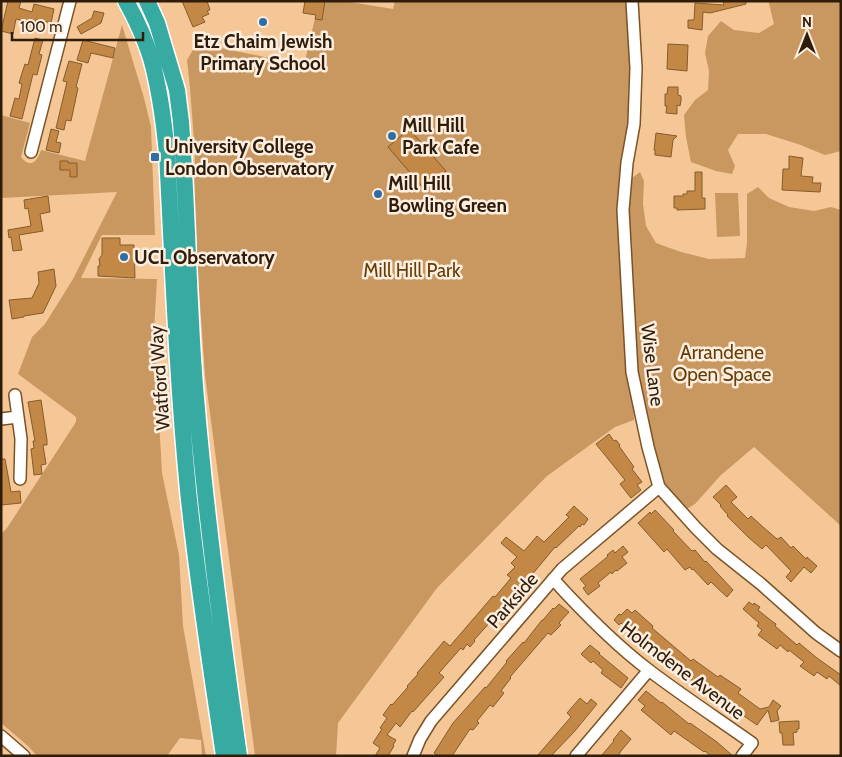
<svg xmlns="http://www.w3.org/2000/svg" width="842" height="757" viewBox="0 0 842 757" font-family="Cabin,sans-serif">
  <style>
    .green { fill: #c99760 }
    .building { fill: #c38845; stroke: #845c2e }
    .lines { fill: none; stroke-linecap: round; stroke-linejoin: round }
    .minor-casing { stroke: #7b5325; stroke-width: 14 }
    .highway-casing { stroke: #fff; stroke-width: 19 }
    .minor { stroke: #fff; stroke-width: 11 }
    .highway { stroke: #37aba2; stroke-width: 16 }
    .poi-dot { fill: #2e6ea4; stroke: #fdeee0; stroke-width: 2 }
    .labels { text-anchor: middle; stroke-width: 5; stroke-linejoin: round; paint-order: stroke }
    .poi-label { font-size: 19px; font-weight: bold; fill: #2e1d0a; stroke: #fdeee0; text-anchor: start }
    .park-label { font-size: 19px; fill: #663e08; stroke: #fdeee0 }
    .street-label { font-size: 19px; fill: #2e1d0a; stroke: #fdeee0 }
  </style>
  <rect width="100%" height="100%" fill="#f5c797"/>
  <path class="green" d="M319 1H344L393 9 395 1H632L636 69 625 224 632 272 629 217 630 190 632 178 640 172 644 181 643 204 646 226 656 243 681 252 709 259 745 258 747 243V194L758 187 769 198 789 207 814 211 831 207 841 210V526L754 447 720 476 695 504 680 513 656 486 632 373 634 420 615 427 547 476 437 588 338 723 336 756H255L205 375 198 275 194 194 195 153 190 88 187 60 197 43 304 65Z
    M769 1H841V151L825 155 798 144 766 134H738L728 150 735 166 732 174 716 171 691 162 686 137 684 115 695 100 708 90 709 71 705 53 708 36 721 21 734 30 759 33 774 24 769 4Z
    M122 25 144 98 151 127 155 235H102L81 278 157 279 154 331 162 473 179 555 183 626 206 756H202L201 740 180 738 167 756H37L28 746 1 723V534L7 528 76 422V417L18 374 32 337 45 324 73 279 117 192 1 198V115L30 123 21 157C31 170 38 160 41 150L85 161Z
    M715 193H738L740 236 717 237Z"/>
  <path class="building" d="M8 1H21L19 8 32 12 34 4 54 9 51 23 36 19 35 24 16 19 13 34 1 31Z
    M182 1H207L210 10 207 11 209 14 202 17 205 22 193 27Z
    M305 1H325L322 20 315 19 316 15 303 13Z
    M723 1H746V4L710 13 703 12 702 30 688 28V20H694L695 3 724 5Z
    M94 11 104 13 101 23 81 34 77 27 92 18Z
    M35 38 43 40 39 54 42 55 37 75 33 74 22 119 10 116 15 98 19 99 22 84 19 83 22 73 25 64 28 65Z
    M83 40 115 48 113 58 91 53 88 63 77 60Z
    M668 44 688 45 687 71 667 69Z
    M69 61 82 64 76 87 78 88 71 121 66 120 64 130 56 128 67 82 63 81Z
    M668 87H678V95L681 96V101L680 106 677 105V114L666 113 667 106H665V94H667Z
    M51 129 59 131 56 142 61 143 59 153 46 150Z
    M409 129 446 171 425 190 388 147Z
    M656 133 677 136 673 140 671 157 655 155V150H654Z
    M789 156 803 158 801 176 813 177 812 183H821L820 192 782 190 783 169H789Z
    M60 161H68V163H77V177H70V170H60Z
    M695 172H702V198H705V209L677 210V208H674V196H683V194H687V191H695Z
    M48 196 50 212 40 214 43 231 19 235 22 250 13 251 11 237 9 238 8 230 31 226 28 208 25 209 24 200Z
    M102 238H120V245H134L135 278 98 276V266H100L99 259 102 255Z
    M54 269 56 286 43 313 24 316V317L12 319 9 300 32 298 39 283 38 272Z
    M41 400 47 440V445H43L46 464 41 465 42 474 34 475 31 449 34 448 33 441H35L28 402Z
    M609 434 614 441 616 440 620 445 619 446 634 467 632 469 642 482 637 485 641 490 631 498 620 484 625 480 596 444Z
    M1 459H5L11 492 20 491 21 503 1 505Z
    M726 485 737 497 731 502 748 519 751 516 763 527 777 539H778L781 537 791 548 793 546 806 559 807 557 817 566 811 573 804 567 791 582 786 577 791 571 766 545 762 549 748 537 727 516 728 515 720 506 721 505 713 497Z
    M574 506 588 519 584 525 582 524 580 527 579 526 556 548 555 547 521 588 474 640 475 641 470 647 467 644 463 650 461 648 439 673 444 677 413 712 412 711 400 727 396 723 387 735 396 740 393 745 394 746 388 756H375L380 748 373 743 382 729 380 728 387 718 383 715 391 704 392 705 408 687 407 686 418 674 417 673 444 641 450 646 493 596 495 597 511 578 507 575 515 567 511 563 517 557 501 543 506 537 524 551 537 536 544 542 569 517 566 515Z
    M655 510 674 530 673 531 692 551 695 550 705 562 706 561 733 590 727 597 711 582 708 585 693 569 692 570 690 567 685 570 667 549 664 552 638 523 650 512 651 514Z
    M623 546 628 552 622 557 627 563 617 571 616 570 612 574 611 572 598 583 600 586 588 595 583 588 586 586 580 579 606 558 608 556 607 555 613 550 615 553Z
    M749 602 753 605 754 603 760 607 758 610 773 622 776 624 775 626 797 645 799 643 817 658 841 675V686L829 676 827 679 817 672 814 676 800 666 804 662 789 650 788 652 780 645 777 649 758 635 762 630 757 626 759 623 743 609Z
    M559 604 569 612 559 623 561 625 551 635 548 633 510 677 511 678 501 691 504 693 493 707 490 705 477 721 479 723 473 730 470 729 452 756H438L434 753 453 723 485 687 486 688 507 662 506 661 523 642 524 643 542 620H543L553 608 554 609Z
    M627 609 632 613 635 610 653 626 652 628 691 661 693 659 718 677 720 675 741 689 738 693 760 709 769 707 773 700 781 706 777 711 779 720 771 722 768 710 757 725 683 674 658 653 657 654 645 645 621 623 619 625 614 620 619 614 621 615Z
    M590 645 600 653 599 654 628 678 621 688 601 673 603 670 593 661 591 663 581 654Z
    M646 691 661 703 662 702 689 724 690 723 717 742 733 756H711L705 751 704 752 674 731 671 735 641 710 645 706 638 700Z
    M580 698 587 704 591 699 597 704 574 732 551 756H537L571 717 567 713Z
    M796 721H799V729H797V732L793 733 794 745H783L782 733H780L779 722Z
    M621 730 631 739 621 751 618 756H601L614 741 613 740Z"/>
  <g class="lines">
    <defs>
      <path id="minor" d="M632 1 636 68 634 124 627 163 623 210 632 372 648 447 659 487 696 528 717 549 761 584 816 633 841 651
        M31 152 70 1
        M15 395 18 417
        M1 419 18 417 21 439 20 479
        M553 579C583 612 614 644 650 671 683 696 718 719 752 743L742 756
        M1 736 24 756
        M413 756 420 739 431 721 562 569 659 487
        M576 756 649 670"/>
      <path id="highway" d="M126 1C136 19 145 39 151 58 160 90 164 122 167 154 173 266 177 378 188 490 197 579 211 667 224 756
        M147 1 157 23 165 50 177 90 181 122C188 214 188 307 196 398 206 518 222 637 239 756"/>
    </defs>
    <use href="#minor" class="minor-casing"/>
    <use href="#highway" class="highway-casing"/>
    <use href="#minor" class="minor"/>
    <use href="#highway" class="highway"/>
  </g>
  <g class="poi-dot">
    <circle cx="263" cy="22" r="5"/>
    <circle cx="392" cy="136" r="5"/>
    <rect x="150" y="152" width="10" height="10" rx="2.5"/>
    <circle cx="378" cy="194" r="5"/>
    <circle cx="124" cy="257" r="5"/>
  </g>
  <g class="labels">
    <g class="poi-label">
      <text x="263" y="48" text-anchor="middle">Etz Chaim Jewish<tspan x="263" dy="22">Primary School</tspan></text>
      <text x="402" y="132">Mill Hill<tspan x="402" dy="22">Park Cafe</tspan></text>
      <text x="165" y="153">University College<tspan x="165" dy="22">London Observatory</tspan></text>
      <text x="388" y="190">Mill Hill<tspan x="388" dy="22">Bowling Green</tspan></text>
      <text x="134" y="264">UCL Observatory</text>
    </g>
    <g class="park-label">
      <text x="412" y="277">Mill Hill Park</text>
      <text x="722" y="359">Arrandene<tspan x="722" dy="22">Open Space</tspan></text>
    </g>
    <g class="street-label">
      <text transform="translate(653 365) rotate(83)" y="7">Wise Lane</text>
      <text transform="translate(159 378) rotate(-94)" y="7">Watford Way</text>
      <text transform="translate(512 600) rotate(-49)" y="7">Parkside</text>
      <text transform="translate(683 670) rotate(37)" y="7">Holmdene Avenue</text>
    </g>
  </g>
  <rect width="842" height="757" fill="none" stroke="#2e1d0a" stroke-width="5"/>
  <g transform="translate(807 35)" stroke="#fdeee0" stroke-width="4" paint-order="stroke">
  <path d="M0-4L9 19L0 12L-9 19Z" fill="#2e1d0a"/>
  <text y="-8" font-size="14" font-weight="bold" text-anchor="middle" fill="#2e1d0a">N</text>
  </g>
  <path d="M12 32v8h131v-8" fill="none" stroke="#2e1d0a" stroke-width="2.5"/>
  <text x="20" y="32" font-size="15" fill="#2e1d0a" stroke="#fdeee0" stroke-width="4" paint-order="stroke">100 m</text>
</svg>
